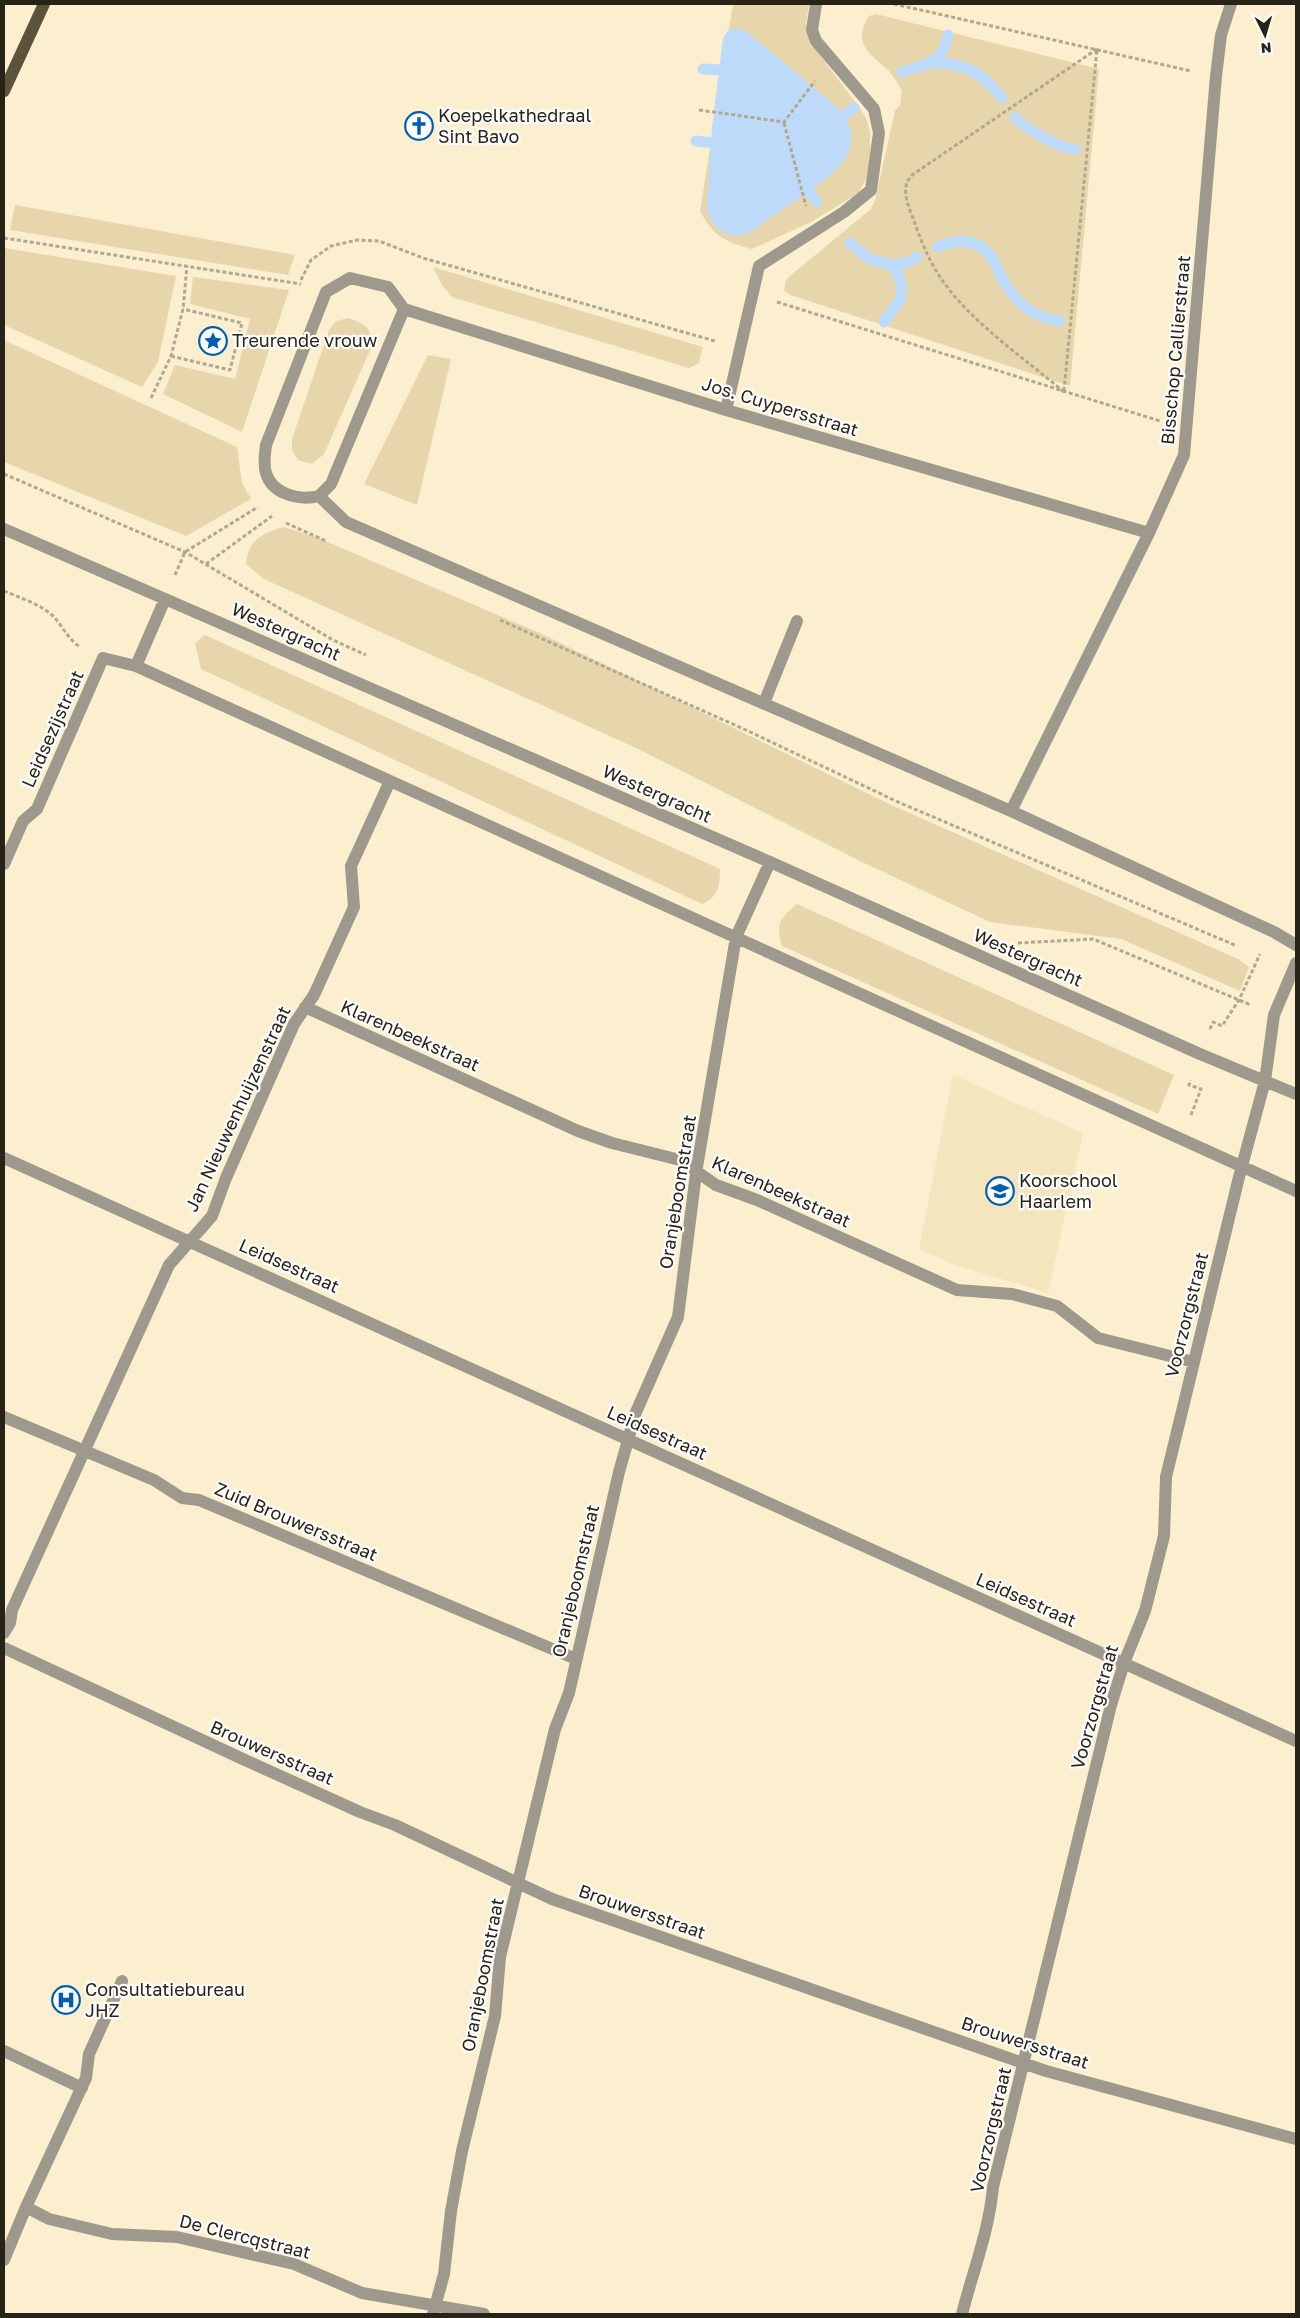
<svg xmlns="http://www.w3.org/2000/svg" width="1300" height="2318" viewBox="0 0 1300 2318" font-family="'Golos Text',sans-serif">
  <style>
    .built { fill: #f4e5bf }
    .green { fill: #e7d6ab }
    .water { fill: #bedafb }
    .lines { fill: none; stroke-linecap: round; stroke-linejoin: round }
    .stream { stroke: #bedafb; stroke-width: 11 }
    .path { stroke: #b1a890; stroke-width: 3; stroke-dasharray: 4 2.5; stroke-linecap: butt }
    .minor { stroke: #9e998c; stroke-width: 12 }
    .major { stroke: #5b533c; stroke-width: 12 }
    .labels { text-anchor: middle; stroke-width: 4.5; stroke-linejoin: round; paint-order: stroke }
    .poi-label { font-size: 18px; fill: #272317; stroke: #fdfdfd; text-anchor: start }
    .street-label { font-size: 18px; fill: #272317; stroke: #fdfdfd }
  </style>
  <rect width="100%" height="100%" fill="#fbefd0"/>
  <path class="built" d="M953 1075 1083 1133 1048 1293 952 1264 919 1249Z"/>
  <path class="green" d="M733 4H809L806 24 813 46 862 111 867 121 870 132V160L867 178 858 193 844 202 811 222 752 249C725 242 713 236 700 211Z
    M876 14 1099 69 1070 386 790 295 784 291 786 280 790 276 871 209 875 201 895 111 900 105 902 91C898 84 894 77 889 71 871 54 851 44 869 16Z
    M15 205 295 255 288 275 10 230Z
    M4 248 176 276 158 362 142 387 4 325Z
    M433 267 703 347 699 363 689 368 452 297 442 285Z
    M193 277 289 290 242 432 163 394 175 365 235 379 250 319 190 304Z
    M349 318C367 325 372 328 371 348L324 454 312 464 298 460 292 450V439L329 330 336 321Z
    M4 340 237 447 242 483 251 499 186 536 4 462Z
    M428 355 451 359 417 505 364 484Z
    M284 527 316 537 542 634 885 802 1238 959 1249 967 1240 991 1121 939 990 922 862 862 636 748 264 579 246 564C249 539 261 534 284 527Z
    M205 635 720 869C720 886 718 897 702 904L201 669 195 643Z
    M797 904 1174 1075 1158 1114 782 946C775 923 780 919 797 904Z"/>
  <path class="water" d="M735 28 744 30 836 106C847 118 855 132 850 148 848 154 845 160 841 164 822 185 794 201 771 217 763 222 754 231 745 234 727 240 710 226 707 208L712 128 723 38 728 30Z"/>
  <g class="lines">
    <path class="stream" d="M932 63C964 62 983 73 1002 98
      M703 69 721 70
      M902 72C925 64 943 64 948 35
      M844 115 854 108
      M1015 117C1025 128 1061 150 1076 149
      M696 141 714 143
      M808 191 817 202
      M850 243 870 259 891 265 898 273 901 283V298L884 322
      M937 247C960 237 980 239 994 261 998 267 999 274 1002 279 1016 302 1032 317 1059 321
      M891 265 905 263 917 257"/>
    <path class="path" d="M894 4 1191 71
      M699 110 784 122 815 81
      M784 123 806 206
      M4 238 301 284
      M301 280 311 260 331 246 357 240 379 241 423 258 715 341
      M777 302 1160 421
      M171 356 230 370 242 323 183 309
      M1064 391 1097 49
      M1064 392C1024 358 969 321 940 277 928 259 920 238 913 218 907 203 899 184 915 173L1097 49
      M151 398 171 356 183 309 187 266
      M4 474 185 552 333 640 366 655
      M286 523 326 541
      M206 564 272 516
      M175 575 185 552 258 507
      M4 591C20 598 41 604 54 617 63 627 68 639 80 647
      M500 620 746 730 898 802 1237 946
      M1018 943 1093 939 1251 1005
      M1210 1029 1213 1022 1222 1026 1239 1000 1260 954
      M1191 1115 1201 1089 1189 1085 1191 1080"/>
    <path class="minor" d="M350 278 388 287 404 309 331 484 319 496C299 501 272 494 266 473 263 464 265 454 266 445L326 292Z
      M404 309 726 410 1149 533
      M726 410 759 266 844 212 871 190 879 133 874 109 816 41 812 30 816 4
      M319 496 346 522 1011 811 1274 932 1296 945
      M4 529 770 862 1200 1054 1296 1094
      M136 666 165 599
      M764 703 797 621
      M1011 811 1149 533 1184 455 1216 76 1221 35 1231 4
      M4 864 23 821 37 809 103 658 136 666 1296 1191
      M305 1007 578 1131 612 1143 680 1160 716 1185 757 1200 957 1290 1012 1294 1057 1306 1098 1338 1194 1362
      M4 1158 1296 1741
      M4 1417 154 1480 182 1498 199 1500 576 1659
      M4 1633 10 1623 12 1610 169 1265 212 1216 226 1178 294 1024 314 995 354 907 351 866 390 781
      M4 1648 245 1760 360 1812 395 1825 552 1899 1046 2071 1296 2139
      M4 2051 82 2088
      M26 2207 49 2219 112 2234 177 2237 294 2264 362 2293 484 2314
      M4 2260 26 2207 86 2078 89 2054 122 1981
      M433 2314 444 2274 451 2211 462 2151 495 2016 500 1957 555 1729 569 1693 619 1472 636 1412 678 1317 696 1173 736 937 770 862
      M962 2314C973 2271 989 2231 993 2187L1111 1705 1124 1663 1145 1611 1164 1536 1166 1477 1239 1177 1265 1081 1274 1015 1296 963"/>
    <path class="major" d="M4 91 44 4"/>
  </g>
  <defs>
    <symbol id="church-ring" viewBox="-11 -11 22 22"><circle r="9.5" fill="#fdfdfd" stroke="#055caa" stroke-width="1.5"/><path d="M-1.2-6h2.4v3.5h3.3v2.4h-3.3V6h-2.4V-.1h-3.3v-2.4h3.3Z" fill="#055caa"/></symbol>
    <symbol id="sight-ring" viewBox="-11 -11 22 22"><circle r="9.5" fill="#fdfdfd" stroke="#055caa" stroke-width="1.5"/><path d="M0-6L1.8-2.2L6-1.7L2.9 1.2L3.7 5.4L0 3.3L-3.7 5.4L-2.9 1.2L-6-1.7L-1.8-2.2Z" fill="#055caa"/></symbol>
    <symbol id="school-ring" viewBox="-11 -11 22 22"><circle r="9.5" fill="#fdfdfd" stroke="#055caa" stroke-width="1.5"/><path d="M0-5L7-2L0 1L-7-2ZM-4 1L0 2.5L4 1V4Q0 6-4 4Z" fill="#055caa"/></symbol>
    <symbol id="hospital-ring" viewBox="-11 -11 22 22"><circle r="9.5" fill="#fdfdfd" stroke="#055caa" stroke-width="1.5"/><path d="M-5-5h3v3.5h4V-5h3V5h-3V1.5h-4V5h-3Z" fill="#055caa"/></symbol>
  </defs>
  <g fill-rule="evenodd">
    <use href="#church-ring" x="403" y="110" width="32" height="32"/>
    <use href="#sight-ring" x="197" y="325" width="32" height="32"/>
    <use href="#school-ring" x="984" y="1175" width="32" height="32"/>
    <use href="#hospital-ring" x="50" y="1984" width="32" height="32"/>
  </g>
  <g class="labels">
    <g class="poi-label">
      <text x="438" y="122">Koepelkathedraal<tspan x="438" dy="21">Sint Bavo</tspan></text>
      <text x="232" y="347">Treurende vrouw</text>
      <text x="1019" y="1187">Koorschool<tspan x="1019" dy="21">Haarlem</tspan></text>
      <text x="85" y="1996">Consultatiebureau<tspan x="85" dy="21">JHZ</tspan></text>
    </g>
    <g class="street-label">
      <text transform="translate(1176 350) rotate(-85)" y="6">Bisschop Callierstraat</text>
      <text transform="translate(780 407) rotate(17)" y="6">Jos. Cuypersstraat</text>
      <text transform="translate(286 632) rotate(24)" y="6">Westergracht</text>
      <text transform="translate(53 729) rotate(-66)" y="6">Leidsezijstraat</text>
      <text transform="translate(657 794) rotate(24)" y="6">Westergracht</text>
      <text transform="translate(1028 958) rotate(24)" y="6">Westergracht</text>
      <text transform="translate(410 1036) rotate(24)" y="6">Klarenbeekstraat</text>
      <text transform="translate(238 1109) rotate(-65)" y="6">Jan Nieuwenhuijzenstraat</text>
      <text transform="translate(678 1192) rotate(-81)" y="6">Oranjeboomstraat</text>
      <text transform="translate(781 1192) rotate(24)" y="6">Klarenbeekstraat</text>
      <text transform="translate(289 1266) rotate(24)" y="6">Leidsestraat</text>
      <text transform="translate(1187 1315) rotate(-76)" y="6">Voorzorgstraat</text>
      <text transform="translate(657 1433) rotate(24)" y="6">Leidsestraat</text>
      <text transform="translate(296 1522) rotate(23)" y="6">Zuid Brouwersstraat</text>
      <text transform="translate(576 1581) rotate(-77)" y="6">Oranjeboomstraat</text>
      <text transform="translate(1026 1600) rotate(24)" y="6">Leidsestraat</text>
      <text transform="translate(1095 1707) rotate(-74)" y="6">Voorzorgstraat</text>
      <text transform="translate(272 1753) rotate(24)" y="6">Brouwersstraat</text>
      <text transform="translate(642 1912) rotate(19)" y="6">Brouwersstraat</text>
      <text transform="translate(483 1975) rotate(-79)" y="6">Oranjeboomstraat</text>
      <text transform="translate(1025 2043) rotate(18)" y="6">Brouwersstraat</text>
      <text transform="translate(991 2130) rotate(-77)" y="6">Voorzorgstraat</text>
      <text transform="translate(245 2237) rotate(14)" y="6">De Clercqstraat</text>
    </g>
  </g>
  <rect width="1300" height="2318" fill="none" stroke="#272317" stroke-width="10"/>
  <g transform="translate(1265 35) rotate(175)" stroke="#fdfdfd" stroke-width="4" paint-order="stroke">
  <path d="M0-4L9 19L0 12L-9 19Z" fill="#272317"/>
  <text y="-8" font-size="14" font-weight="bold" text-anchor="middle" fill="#272317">N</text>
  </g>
</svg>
